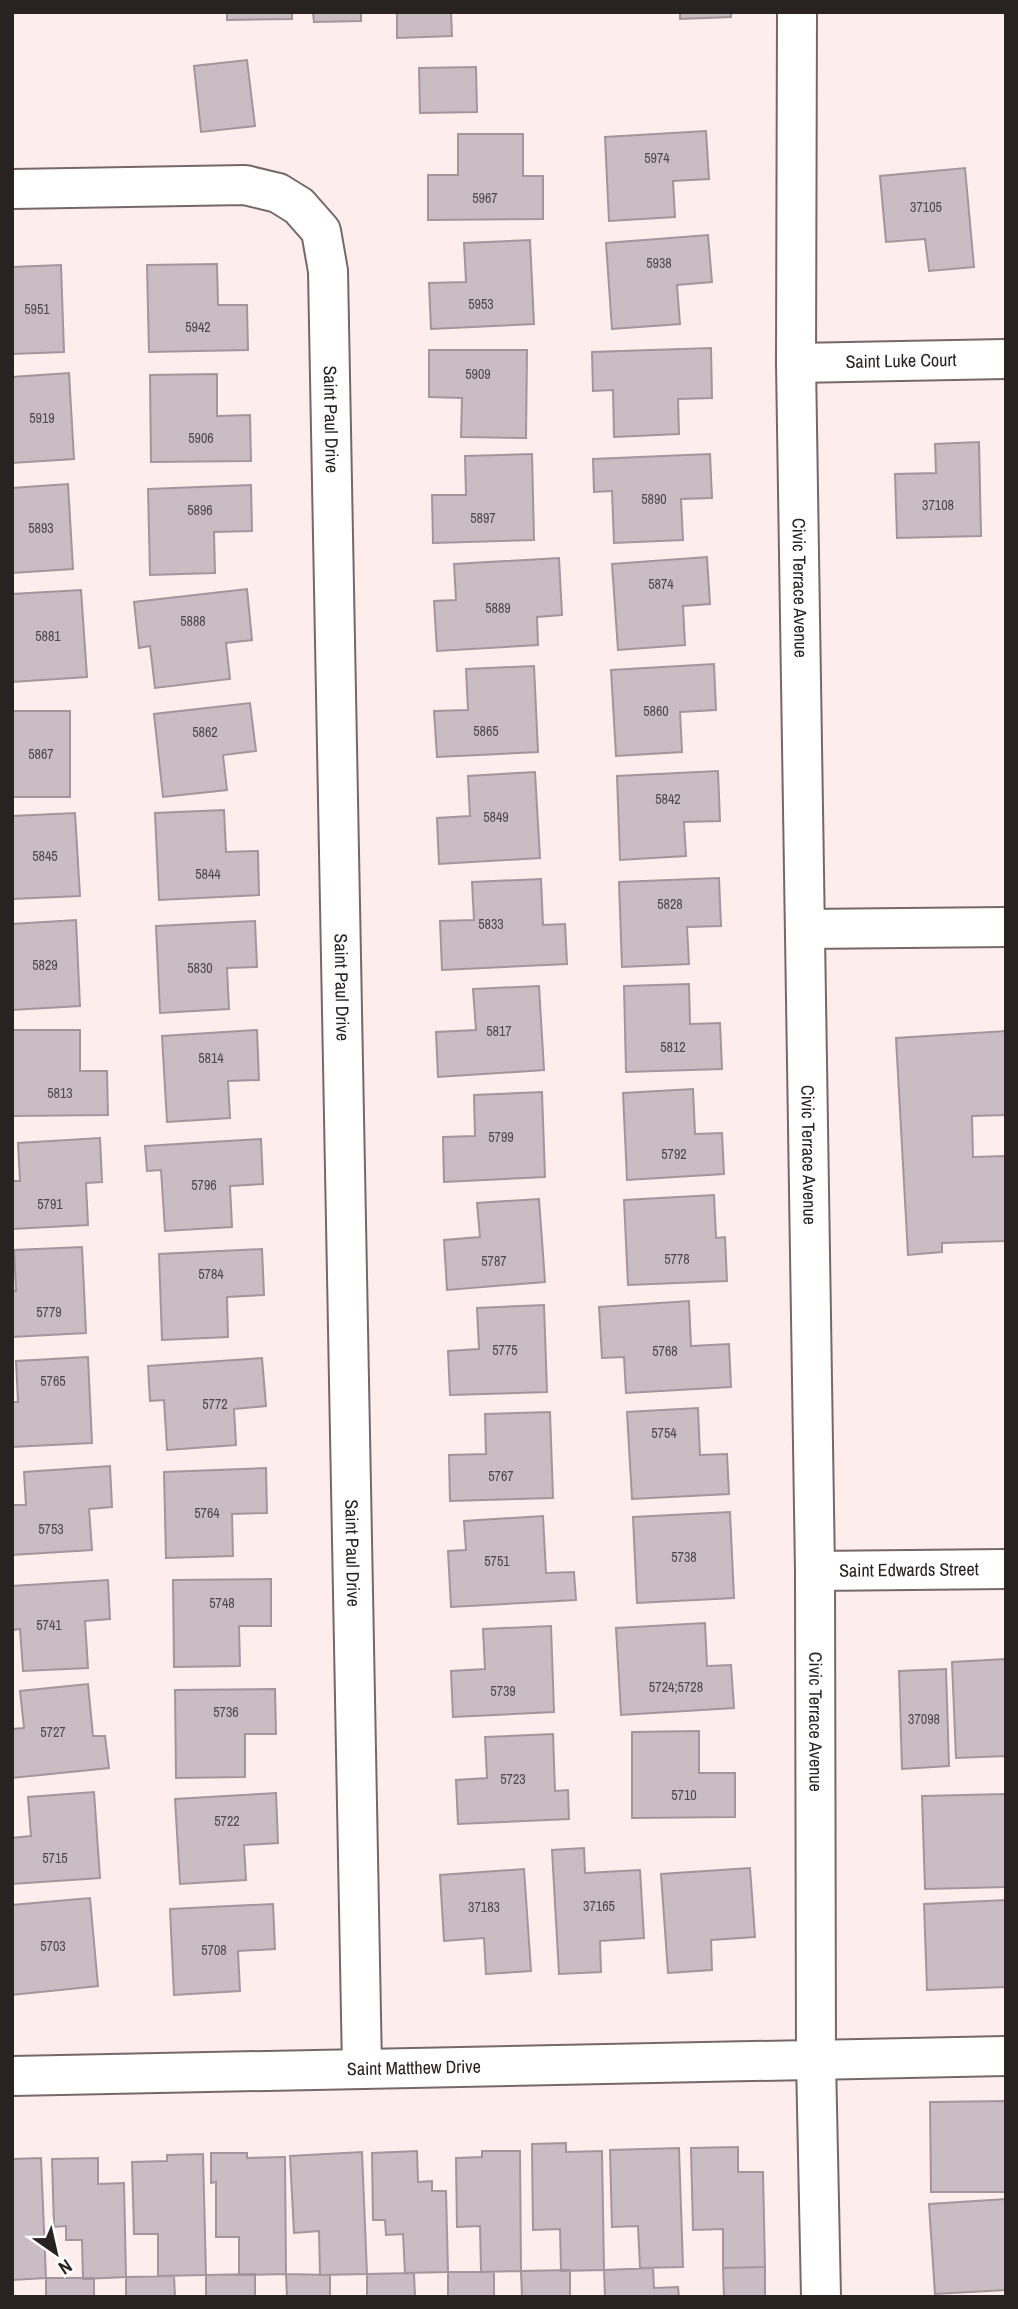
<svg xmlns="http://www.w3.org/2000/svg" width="1018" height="2309" viewBox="0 0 1018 2309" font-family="'Archivo Narrow',sans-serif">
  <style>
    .building { fill: #c9bcc3; stroke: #a2969c; stroke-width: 2 }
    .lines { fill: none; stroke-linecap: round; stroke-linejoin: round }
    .minor-casing { stroke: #766869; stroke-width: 42 }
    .minor { stroke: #fff; stroke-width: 38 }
    .labels { text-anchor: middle; stroke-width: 6; stroke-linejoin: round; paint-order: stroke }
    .number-label { font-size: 14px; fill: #50484a }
    .street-label { font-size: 18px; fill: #282222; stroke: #fefefe }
  </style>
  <rect width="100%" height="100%" fill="#fdeded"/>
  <path class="building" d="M227 12H292V19L227 20Z
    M313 12H361V21L314 22Z
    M397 12H451L452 36 397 38Z
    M680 12H731V17L680 19Z
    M247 60 255 126 201 132 194 66Z
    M476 67 477 112 420 113 419 68Z
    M706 131 709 179 673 181 675 217 609 221 605 137Z
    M458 134H523V176H543V219L428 220V175H458Z
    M965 168 974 267 929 271 925 239 886 242 880 176Z
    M708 235 712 282 677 285 680 324 612 329 606 243Z
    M530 240 534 324 431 329 429 283 466 282 464 243Z
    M217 264 218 305H247L248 350 149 352 147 265Z
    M61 265 64 352 12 354V267Z
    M711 348 712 398 678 399 679 434 614 437 613 390 593 391 592 352Z
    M429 350H527L526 438 461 437 462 398 429 397Z
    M69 373 74 459 12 463V377Z
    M217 374V416L250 415 251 461 151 462 150 375Z
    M979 442 981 536 897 538 895 474 936 473 935 444Z
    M532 454 534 540 433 543 432 495H466L465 456Z
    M710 454 712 498 681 499 683 540 614 543 612 491 594 492 593 459Z
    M68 484 73 569 12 573V488Z
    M251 485 252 531 214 532 215 573 150 575 148 489Z
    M707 557 710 604 683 606 685 645 618 650 612 564Z
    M559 558 562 615 537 617 538 645 437 651 434 601 456 600 454 564Z
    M247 589 252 640 226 643 230 679 155 688 150 646 139 648 134 602Z
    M81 590 87 677 12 682V594Z
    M714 664 716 710 680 712 682 752 616 756 611 670Z
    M534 666 538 752 437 757 434 711 468 710 466 669Z
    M250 703 256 751 223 755 227 790 163 797 154 714Z
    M12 711H70V797H12Z
    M718 771 720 821 684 822 686 856 620 860 617 776Z
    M535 772 540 858 439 864 437 818 470 816 468 776Z
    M224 810 226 852 258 851 259 895 159 900 155 813Z
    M75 813 80 896 12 899V816Z
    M719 878 721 926 687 927 689 964 622 967 619 882Z
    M541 879 543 925 565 924 567 964 442 970 440 921 474 920 472 882Z
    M76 920 80 1006 12 1010V924Z
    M255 921 257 967 227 968 229 1009 160 1013 156 926Z
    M689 984 690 1024 720 1023 722 1069 626 1072 624 986Z
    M539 986 544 1070 438 1077 436 1032 476 1030 473 989Z
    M12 1030H80V1071H107L108 1115 12 1116Z
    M257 1030 259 1080 228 1081 230 1118 167 1122 162 1036Z
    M1006 1031V1115L972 1116 973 1157 1006 1156V1241L942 1243V1252L908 1255 896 1038Z
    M693 1089 695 1134 722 1133 724 1174 627 1180 623 1093Z
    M542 1092 545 1177 444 1182 443 1137 475 1136 474 1095Z
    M100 1138 102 1182 86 1183 88 1225 12 1229V1181H20L18 1143Z
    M261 1139 263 1184 230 1186 232 1227 165 1231 161 1170 147 1171 145 1146Z
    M714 1195 716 1238 725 1237 727 1281 628 1285 624 1200Z
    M539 1199 545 1282 447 1290 444 1240 480 1237 477 1203Z
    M82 1247 86 1333 12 1337V1291H16L14 1250Z
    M262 1249 264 1295 227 1297 228 1337 162 1340 159 1254Z
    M689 1301 691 1346 729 1344 731 1387 626 1393 624 1357 602 1358 599 1307Z
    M544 1305 547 1392 450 1395 448 1351 479 1349 477 1308Z
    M88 1357 92 1443 12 1447V1402H18L16 1361Z
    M262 1358 266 1406 234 1409 236 1445 167 1450 164 1400 150 1401 148 1366Z
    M698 1408 700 1455 727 1454 729 1494 632 1499 627 1412Z
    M550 1412 553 1498 450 1501 449 1455 486 1454 485 1414Z
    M110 1466 112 1507 89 1509 92 1550 12 1555V1505H26L24 1472Z
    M266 1468 267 1513 232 1514 233 1556 166 1558 164 1472Z
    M730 1512 734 1598 637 1603 633 1517Z
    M543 1516 546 1573 574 1572 576 1600 451 1607 448 1551 466 1550 464 1521Z
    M271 1579V1626H239L240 1666 174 1667 173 1580Z
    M108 1580 110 1619 85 1621 88 1668 23 1671 20 1629 12 1630V1586Z
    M705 1623 707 1666 731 1665 734 1708 621 1715 616 1628Z
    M551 1626 554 1712 453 1717 451 1671 485 1669 483 1629Z
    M1006 1659V1756L956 1758 952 1662Z
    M946 1669 949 1766 902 1769 899 1671Z
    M88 1684 93 1736H105L109 1768 12 1778V1729L24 1728 20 1691Z
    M275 1689 276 1734H245V1777L176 1778 175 1690Z
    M699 1731V1773H735V1817L632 1818V1732Z
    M553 1734 555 1791 568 1790 569 1819 458 1824 456 1780 487 1778 485 1737Z
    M94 1792 100 1878 12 1884V1838L31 1836 28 1797Z
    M276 1793 278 1843 244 1845 246 1880 180 1884 175 1799Z
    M1006 1794V1887L925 1889 922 1796Z
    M584 1848 585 1873 640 1870 644 1938 600 1941 601 1972 559 1974 552 1850Z
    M750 1868 755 1937 711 1940 712 1970 668 1973 661 1874Z
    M524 1869 531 1971 486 1974 484 1938 444 1941 440 1875Z
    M90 1898 98 1986 12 1995V1905Z
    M1006 1900V1987L927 1990 924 1904Z
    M273 1904 275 1949 238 1951 240 1991 174 1995 170 1909Z
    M1006 2101V2192H931L930 2102Z
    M566 2143V2152L602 2151 604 2270 561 2271 560 2229 533 2230 532 2144Z
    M738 2147V2172H763L765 2267 723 2268V2229L693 2230 691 2148Z
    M679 2148 683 2267 640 2268 638 2226 612 2227 610 2150Z
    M417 2151 418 2182 432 2181V2191H446L448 2272 405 2273 403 2234 386 2235 385 2220H373L372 2153Z
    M482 2151H520L521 2271 481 2272 480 2226 457 2227 456 2158 482 2157Z
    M362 2152 367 2274 320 2275 319 2231 294 2233 290 2156Z
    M211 2153H247V2158L285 2157 286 2274 239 2275V2237H216V2182L211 2183Z
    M203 2154 206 2275 158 2276V2234H134L132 2162 167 2161V2155Z
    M41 2158 46 2278 12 2280V2159Z
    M98 2158V2184L124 2183 126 2277 83 2279 82 2240H66V2226L54 2227 52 2159Z
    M1006 2199V2290L935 2294 929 2204Z
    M765 2267V2297H724L723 2268Z
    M653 2268 654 2288 678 2287 679 2297H605L604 2270Z
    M570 2270V2297H522L521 2271Z
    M448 2272H494V2297H448Z
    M414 2273 415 2297H367V2274Z
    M255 2274V2297H206V2275Z
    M286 2274 330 2275V2297H287Z
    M174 2276 175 2297H126V2277Z
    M46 2278H94V2297H46Z"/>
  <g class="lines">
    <defs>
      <g id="minor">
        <path id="s1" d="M797 12 796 363 815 1571 816 2060 821 2297"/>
        <path id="s2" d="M12 189 245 185 278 193 299 206 321 231 328 271 362 2068"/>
        <path id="s3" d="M796 363 1006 359"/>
        <path d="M805 929 1006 927"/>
        <path id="s4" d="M815 1571 1006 1569"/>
        <path id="s5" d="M12 2076 1006 2056"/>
      </g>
    </defs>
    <use href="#minor" class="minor-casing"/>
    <use href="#minor" class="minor"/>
  </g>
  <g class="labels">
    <g class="number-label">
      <text x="657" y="163">5974</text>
      <text x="485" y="203">5967</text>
      <text x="926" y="212">37105</text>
      <text x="659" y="268">5938</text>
      <text x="481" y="309">5953</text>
      <text x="37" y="314">5951</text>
      <text x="198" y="332">5942</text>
      <text x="478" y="379">5909</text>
      <text x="42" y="423">5919</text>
      <text x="201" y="443">5906</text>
      <text x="654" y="504">5890</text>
      <text x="938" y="510">37108</text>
      <text x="200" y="515">5896</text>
      <text x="483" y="523">5897</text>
      <text x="41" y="533">5893</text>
      <text x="661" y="589">5874</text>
      <text x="498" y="613">5889</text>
      <text x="193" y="626">5888</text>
      <text x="48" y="641">5881</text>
      <text x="656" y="716">5860</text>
      <text x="486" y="736">5865</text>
      <text x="205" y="737">5862</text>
      <text x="41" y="759">5867</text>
      <text x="668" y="804">5842</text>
      <text x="496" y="822">5849</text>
      <text x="45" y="861">5845</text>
      <text x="208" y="879">5844</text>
      <text x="670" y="909">5828</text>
      <text x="491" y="929">5833</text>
      <text x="45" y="970">5829</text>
      <text x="200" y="973">5830</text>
      <text x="499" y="1036">5817</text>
      <text x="673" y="1052">5812</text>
      <text x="211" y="1063">5814</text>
      <text x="60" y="1098">5813</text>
      <text x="501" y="1142">5799</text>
      <text x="674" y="1159">5792</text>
      <text x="204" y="1190">5796</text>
      <text x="50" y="1209">5791</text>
      <text x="677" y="1264">5778</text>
      <text x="494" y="1266">5787</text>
      <text x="211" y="1279">5784</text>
      <text x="49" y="1317">5779</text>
      <text x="505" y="1355">5775</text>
      <text x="665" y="1356">5768</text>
      <text x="53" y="1386">5765</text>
      <text x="215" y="1409">5772</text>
      <text x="664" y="1438">5754</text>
      <text x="501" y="1481">5767</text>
      <text x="207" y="1518">5764</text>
      <text x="51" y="1534">5753</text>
      <text x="684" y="1562">5738</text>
      <text x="497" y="1566">5751</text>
      <text x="222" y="1608">5748</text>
      <text x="49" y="1630">5741</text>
      <text x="676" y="1692">5724;5728</text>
      <text x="503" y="1696">5739</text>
      <text x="226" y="1717">5736</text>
      <text x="924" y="1724">37098</text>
      <text x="53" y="1737">5727</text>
      <text x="513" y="1784">5723</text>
      <text x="684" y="1800">5710</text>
      <text x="227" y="1826">5722</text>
      <text x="55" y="1863">5715</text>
      <text x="599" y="1911">37165</text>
      <text x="484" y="1912">37183</text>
      <text x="53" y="1951">5703</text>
      <text x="214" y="1955">5708</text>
    </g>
    <g class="street-label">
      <text dy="6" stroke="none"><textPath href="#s3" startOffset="105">Saint Luke Court</textPath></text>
      <text dy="6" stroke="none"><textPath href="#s2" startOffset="514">Saint Paul Drive</textPath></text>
      <text dy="6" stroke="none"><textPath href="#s1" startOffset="576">Civic Terrace Avenue</textPath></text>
      <text dy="6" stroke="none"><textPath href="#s2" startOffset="1082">Saint Paul Drive</textPath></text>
      <text dy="6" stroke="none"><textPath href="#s1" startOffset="1143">Civic Terrace Avenue</textPath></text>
      <text dy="6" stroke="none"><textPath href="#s2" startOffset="1648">Saint Paul Drive</textPath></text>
      <text dy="6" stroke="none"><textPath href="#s4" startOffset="94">Saint Edwards Street</textPath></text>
      <text dy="6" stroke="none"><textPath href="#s1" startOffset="1710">Civic Terrace Avenue</textPath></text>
      <text dy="6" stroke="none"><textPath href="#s5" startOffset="402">Saint Matthew Drive</textPath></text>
    </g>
  </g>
  <rect width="1018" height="2309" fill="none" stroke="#282222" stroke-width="28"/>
  <g transform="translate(56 2253) rotate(146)" stroke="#fefefe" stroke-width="5" paint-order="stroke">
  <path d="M0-5L12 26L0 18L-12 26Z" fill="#282222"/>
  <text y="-10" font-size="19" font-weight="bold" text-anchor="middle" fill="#282222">N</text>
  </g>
</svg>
